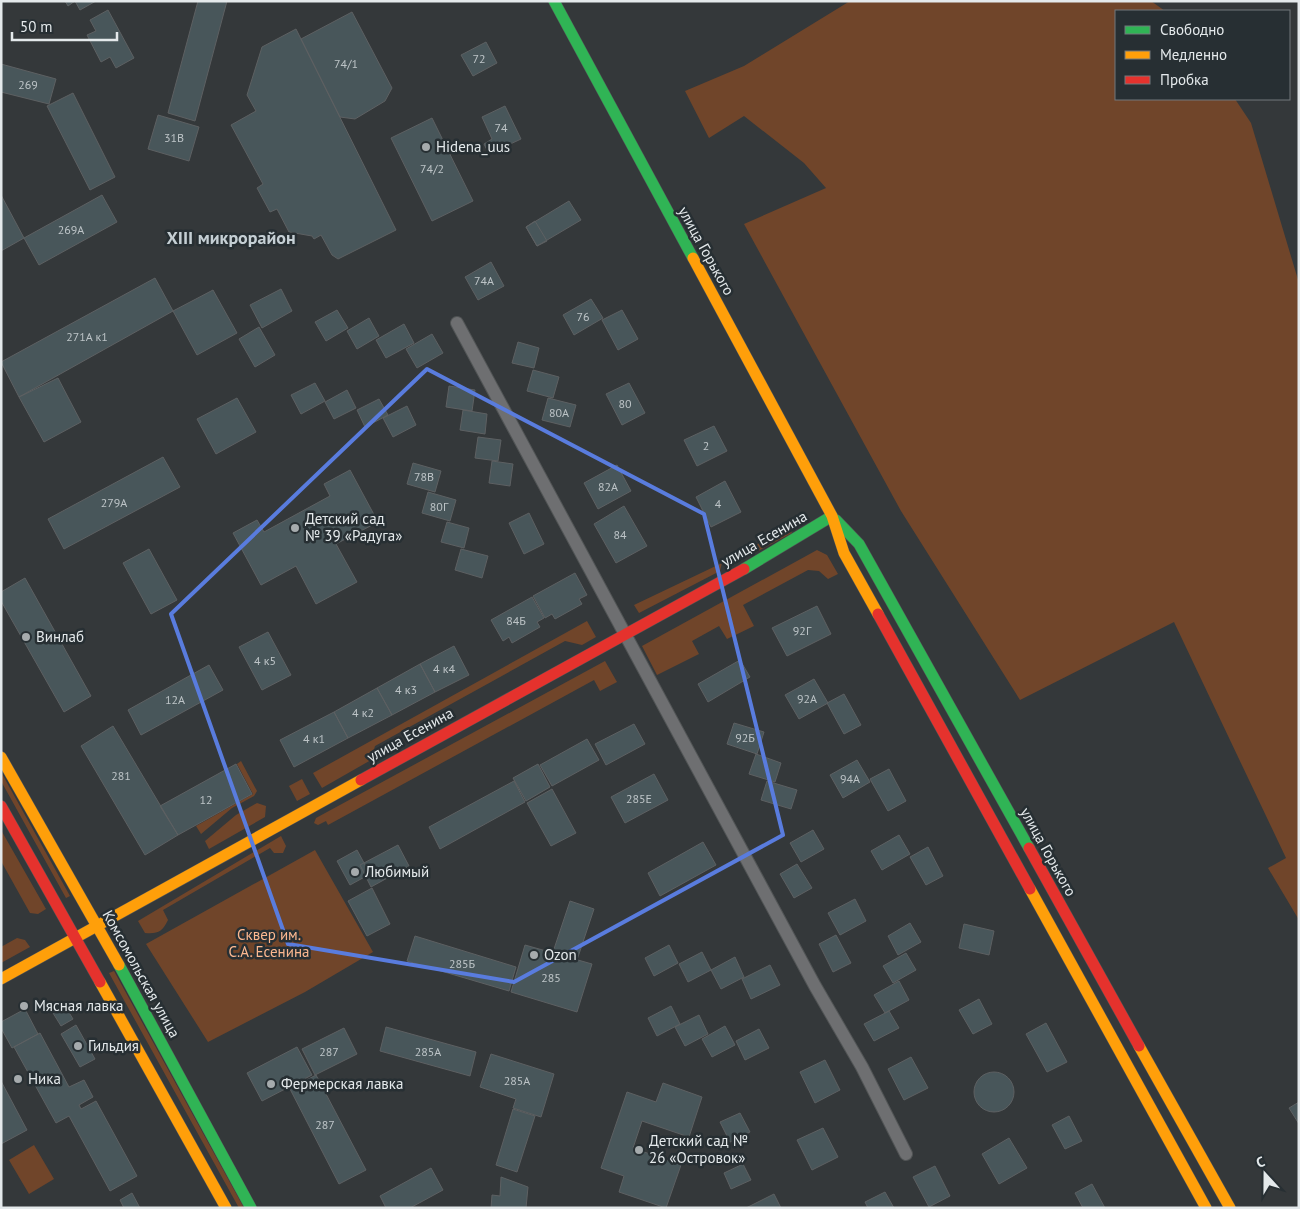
<svg xmlns="http://www.w3.org/2000/svg" width="1300" height="1209" viewBox="0 0 1300 1209" font-family="'PT Sans',sans-serif">
  <style>
    .green { fill: #70452a }
    .building { fill: #48565a; stroke: #5d6062 }
    .lines { fill: none; stroke-linecap: round; stroke-linejoin: round }
    .street-casing { stroke: #515455; stroke-width: 14 }
    .fast-casing { stroke: #515455; stroke-width: 12 }
    .slow-casing { stroke: #515455; stroke-width: 12 }
    .jam-casing { stroke: #515455; stroke-width: 12 }
    .street { stroke: #6e6f71; stroke-width: 12 }
    .fast { stroke: #30b455; stroke-width: 11 }
    .slow { stroke: #ff9f0a; stroke-width: 11 }
    .jam { stroke: #e5322d; stroke-width: 11 }
    .marked { fill: none; stroke: #597cde; stroke-width: 4; stroke-linejoin: round }
    .poi-dot { fill: #a6abad; stroke: #272f33; stroke-width: 2 }
    .labels { text-anchor: middle; stroke-width: 5; stroke-linejoin: round; paint-order: stroke }
    .number-label { font-size: 12px; fill: #bdc4c7 }
    .poi-label { font-size: 15px; fill: #e4e9eb; stroke: #272f33; text-anchor: start }
    .street-label { font-size: 15px; fill: #e4e9eb; stroke: #272f33 }
    .park-label { font-size: 15px; fill: #fcb890; stroke: #272f33 }
    .quarter-label { font-size: 18px; font-weight: bold; fill: #c5cfd4; stroke: #272f33 }
  </style>
  <rect width="100%" height="100%" fill="#34383a"/>
  <path class="green" d="M850 1H1151L1165 11H1116V99H1235L1251 123 1299 283V920L1268 868 1286 858 1174 622 1020 700 901 511 744 224 826 188 804 163 744 116 709 138 685 91 744 66Z
    M788 527 792 533 745 558 736 556Z
    M817 550 827 555 838 574 828 579 819 571 808 570 743 605 754 626 727 639 719 626 692 641 699 654 657 675 642 646Z
    M722 563 720 571 639 613 634 605Z
    M587 621 596 637 582 645 565 641 375 746 371 760 322 788 313 773Z
    M605 661 617 682 600 691 594 680 328 825 326 821 318 825 314 823 316 818Z
    M241 761 257 791 254 796 232 808 201 834 196 826 253 794 237 764Z
    M1 772 70 896 66 898 1 781Z
    M302 779 310 794 297 801 289 786Z
    M257 803 266 806 265 817 209 849 205 841 236 815Z
    M1 830 46 909 38 914 30 913 1 861Z
    M281 836 286 846 283 853H274L270 848 163 910 168 920C162 932 158 934 145 933L138 921Z
    M315 850 373 952 305 992 208 1042 146 944Z
    M17 938 25 940 30 947 1 963V947Z
    M114 971 244 1208H239L109 973Z
    M34 1145 54 1179 29 1194 9 1160Z"/>
  <path class="building" d="M65 1H96L80 10 75 1 68 6Z
    M198 1H227L195 121 168 113Z
    M108 10 134 58 116 68 110 57 101 62 87 35 96 31 90 20Z
    M352 12 392 88 385 101 355 119 340 117 301 39Z
    M296 29 396 230 338 259 332 255 321 235 314 239 312 236 289 232 277 209 270 212 257 188 263 184 231 125 256 111 247 95 262 47Z
    M486 42 497 63 473 76 461 55Z
    M1 64 56 79 49 104 1 92Z
    M73 93 115 177 90 190 47 106Z
    M505 106 521 139 489 154 484 144 492 139 482 117Z
    M158 115 199 127 189 161 148 149Z
    M432 118 473 201 432 221 391 138Z
    M1 195 24 238 1 251Z
    M102 195 117 222 39 265 24 238Z
    M569 201 581 220 537 246 526 227Z
    M535 221 547 241 537 246 526 227Z
    M491 262 504 286 478 300 465 277Z
    M155 278 173 311 19 397 1 362Z
    M281 289 292 311 262 328 250 305Z
    M213 290 237 333 197 355 173 311Z
    M591 299 603 318 574 335 563 315Z
    M337 310 348 328 326 341 315 322Z
    M622 310 638 339 618 350 602 320Z
    M369 318 379 336 357 349 347 331Z
    M404 324 414 343 386 358 376 340Z
    M259 327 275 355 255 367 239 339Z
    M432 334 443 353 417 368 406 349Z
    M518 342 539 348 534 368 512 363Z
    M533 370 559 377 553 398 527 391Z
    M58 378 81 422 44 442 19 397Z
    M315 383 325 401 301 414 291 395Z
    M629 383 645 413 622 425 606 394Z
    M449 386 475 390 472 411 446 407Z
    M347 390 356 408 334 419 325 402Z
    M237 398 256 432 216 454 197 419Z
    M548 398 576 405 570 427 542 420Z
    M379 399 388 415 365 427 357 410Z
    M407 406 416 425 393 437 383 418Z
    M463 410 487 414 485 434 460 430Z
    M714 426 727 451 697 466 684 440Z
    M478 437 501 440 498 461 475 458Z
    M163 457 180 487 64 549 48 519Z
    M492 461 513 464 510 486 489 483Z
    M413 463 441 471 435 492 407 484Z
    M617 465 631 491 598 509 584 483Z
    M350 470 378 522 336 544 357 582 316 604 296 566 261 585 233 533 257 520 264 532 330 496 324 484Z
    M725 481 741 512 711 527 696 497Z
    M428 492 456 500 450 521 422 513Z
    M624 506 647 546 616 563 594 524Z
    M529 513 544 544 524 554 509 523Z
    M447 522 469 528 464 548 441 542Z
    M149 549 177 600 151 614 123 563Z
    M461 549 488 556 482 578 455 570Z
    M575 573 587 595 579 599 582 604 555 619 552 614 545 618 533 596Z
    M25 578 91 696 64 712 1 601V592Z
    M532 597 544 618 537 622 540 627 512 643 509 637 503 641 491 620Z
    M817 606 831 634 787 656 772 628Z
    M268 632 291 675 262 690 239 647Z
    M454 646 469 675 435 692 420 664Z
    M740 660 750 677 708 702 698 684Z
    M420 664 435 692 392 715 377 688Z
    M209 665 223 690 141 735 128 710Z
    M814 679 828 703 799 719 785 695Z
    M377 688 392 715 348 738 334 712Z
    M844 694 861 725 844 734 827 703Z
    M334 712 348 738 294 767 280 740Z
    M734 723 764 732 757 754 727 744Z
    M634 724 645 744 606 765 595 744Z
    M113 726 178 835 145 855 81 746Z
    M587 739 599 760 552 786 540 765Z
    M756 754 781 763 775 782 749 774Z
    M857 760 870 782 843 798 830 775Z
    M236 764 252 794 178 835 160 806Z
    M538 764 550 787 526 801 513 778Z
    M889 769 906 801 888 811 870 779Z
    M654 774 668 800 625 823 611 797Z
    M514 781 525 802 440 849 429 827Z
    M767 781 797 790 791 809 761 800Z
    M552 789 576 833 551 846 527 803Z
    M813 830 824 849 801 862 790 843Z
    M899 835 910 854 882 870 871 851Z
    M703 842 716 865 660 896 648 873Z
    M398 845 409 866 371 887 360 865Z
    M928 847 943 876 926 885 910 857Z
    M357 850 370 874 350 885 337 861Z
    M797 864 812 888 794 898 780 874Z
    M372 888 390 924 367 936 348 901Z
    M855 899 866 921 840 935 828 913Z
    M570 901 594 909 577 960 553 952Z
    M910 923 921 942 898 955 888 936Z
    M964 924 994 931 989 955 959 948Z
    M836 935 851 963 833 972 819 944Z
    M415 936 516 967 509 991 407 961Z
    M525 945 592 964 577 1012 511 992Z
    M669 945 678 963 654 976 645 958Z
    M702 952 711 970 688 982 679 964Z
    M906 953 916 970 893 983 883 966Z
    M735 957 744 977 721 989 711 970Z
    M770 965 780 985 751 999 742 979Z
    M899 981 909 1000 885 1013 874 995Z
    M979 999 992 1024 973 1034 959 1010Z
    M65 1006 73 1019 61 1026 53 1013Z
    M671 1006 680 1024 657 1036 648 1018Z
    M25 1009 38 1034 12 1048 1 1028V1022Z
    M889 1011 899 1028 874 1041 864 1024Z
    M699 1015 708 1034 685 1046 675 1027Z
    M1046 1023 1067 1062 1047 1072 1026 1034Z
    M76 1025 95 1059 80 1067 61 1034Z
    M725 1026 735 1045 712 1057 702 1039Z
    M386 1027 476 1052 470 1076 380 1051Z
    M344 1028 357 1054 315 1075 302 1049Z
    M759 1029 769 1048 745 1060 736 1041Z
    M40 1033 69 1087 84 1080 93 1097 79 1105 81 1109 96 1101 137 1176 110 1191 69 1116 56 1123 14 1047Z
    M297 1047 312 1075 262 1101 247 1073Z
    M491 1054 554 1074 541 1117 513 1108 516 1099 480 1087Z
    M911 1057 928 1088 904 1100 888 1069Z
    M825 1060 840 1090 815 1103 800 1072Z
    M974 1092a20 20 0 1 1 40 0a20 20 0 1 1-40 0Z
    M316 1075 366 1170 339 1184 290 1089Z
    M1 1081 27 1130 1 1144Z
    M663 1083 702 1097 689 1137 642 1121 633 1148 681 1165 666 1208 619 1192 624 1176 601 1168 627 1092 656 1102Z
    M1299 1102V1124L1289 1108Z
    M513 1109 535 1116 517 1172 496 1165Z
    M740 1113 750 1132 730 1142 720 1122Z
    M1069 1116 1082 1141 1065 1149 1052 1125Z
    M823 1128 838 1157 812 1170 797 1140Z
    M1009 1138 1027 1168 999 1184 982 1154Z
    M743 1164 751 1180 731 1189 724 1173Z
    M935 1166 950 1196 929 1207 913 1177Z
    M431 1168 443 1190 410 1208H386L380 1196Z
    M501 1177 528 1187 526 1208H491L492 1195 500 1196Z
    M1092 1184 1105 1208H1083L1075 1193Z
    M885 1192 894 1208H868L865 1202Z
    M132 1193 140 1208H124L120 1200Z
    M774 1194 781 1208H746Z"/>
  <g class="lines">
    <defs>
      <path id="street" d="M457 323 815 986 862 1067 906 1154"/>
      <path id="fast" d="M554 1 693 258
        M836 520 859 544 1029 848
        M744 569 832 516
        M119 965 251 1208"/>
      <path id="slow" d="M693 258 832 516 844 553 878 614
        M1 757 119 965
        M1030 889 1206 1208
        M1 979 361 780
        M100 982 226 1208
        M1139 1046 1230 1208"/>
      <path id="jam" d="M878 614 1030 889
        M361 780 744 569
        M1 806 100 982
        M1029 848 1139 1046"/>
    </defs>
    <use href="#street" class="street-casing"/>
    <use href="#fast" class="fast-casing"/>
    <use href="#slow" class="slow-casing"/>
    <use href="#jam" class="jam-casing"/>
    <use href="#street" class="street"/>
    <use href="#fast" class="fast"/>
    <use href="#slow" class="slow"/>
    <use href="#jam" class="jam"/>
  </g>
  <path class="marked" d="M427 369 704 514 783 835 514 982 288 944 171 614Z"/>
  <g class="poi-dot">
    <circle cx="426" cy="147" r="5"/>
    <circle cx="295" cy="528" r="5"/>
    <circle cx="26" cy="637" r="5"/>
    <circle cx="355" cy="872" r="5"/>
    <circle cx="534" cy="955" r="5"/>
    <circle cx="24" cy="1006" r="5"/>
    <circle cx="78" cy="1046" r="5"/>
    <circle cx="18" cy="1079" r="5"/>
    <circle cx="271" cy="1084" r="5"/>
    <circle cx="639" cy="1150" r="5"/>
  </g>
  <g class="labels">
    <g class="number-label">
      <text x="479" y="63">72</text>
      <text x="346" y="68">74/1</text>
      <text x="28" y="89">269</text>
      <text x="501" y="132">74</text>
      <text x="174" y="142">31В</text>
      <text x="432" y="173">74/2</text>
      <text x="71" y="234">269А</text>
      <text x="484" y="285">74А</text>
      <text x="583" y="321">76</text>
      <text x="87" y="341">271А к1</text>
      <text x="625" y="408">80</text>
      <text x="559" y="417">80А</text>
      <text x="706" y="450">2</text>
      <text x="424" y="481">78В</text>
      <text x="608" y="491">82А</text>
      <text x="114" y="507">279А</text>
      <text x="718" y="508">4</text>
      <text x="439" y="511">80Г</text>
      <text x="620" y="539">84</text>
      <text x="516" y="625">84Б</text>
      <text x="802" y="635">92Г</text>
      <text x="265" y="665">4 к5</text>
      <text x="444" y="673">4 к4</text>
      <text x="406" y="694">4 к3</text>
      <text x="807" y="703">92А</text>
      <text x="175" y="704">12А</text>
      <text x="363" y="717">4 к2</text>
      <text x="745" y="742">92Б</text>
      <text x="314" y="743">4 к1</text>
      <text x="121" y="780">281</text>
      <text x="850" y="783">94А</text>
      <text x="639" y="803">285Е</text>
      <text x="206" y="804">12</text>
      <text x="462" y="968">285Б</text>
      <text x="551" y="982">285</text>
      <text x="329" y="1056">287</text>
      <text x="428" y="1056">285А</text>
      <text x="517" y="1085">285А</text>
      <text x="325" y="1129">287</text>
    </g>
    <g class="poi-label">
      <text x="436" y="152">Hidena_uus</text>
      <text x="305" y="524">Детский сад<tspan x="305" dy="17">№ 39 «Радуга»</tspan></text>
      <text x="36" y="642">Винлаб</text>
      <text x="365" y="877">Любимый</text>
      <text x="544" y="960">Ozon</text>
      <text x="34" y="1011">Мясная лавка</text>
      <text x="88" y="1051">Гильдия</text>
      <text x="28" y="1084">Ника</text>
      <text x="281" y="1089">Фермерская лавка</text>
      <text x="649" y="1146">Детский сад №<tspan x="649" dy="17">26 «Островок»</tspan></text>
    </g>
    <g class="street-label">
      <text transform="translate(706 251) rotate(61)" y="5">улица Горького</text>
      <text transform="translate(764 539) rotate(-30)" y="5">улица Есенина</text>
      <text transform="translate(410 735) rotate(-29)" y="5">улица Есенина</text>
      <text transform="translate(1048 852) rotate(61)" y="5">улица Горького</text>
      <text transform="translate(141 974) rotate(61)" y="5">Комсомольская улица</text>
    </g>
    <g class="park-label">
      <text x="269" y="940">Сквер им.<tspan x="269" dy="17">С.А. Есенина</tspan></text>
    </g>
    <g class="quarter-label">
      <text x="231" y="244">XIII микрорайон</text>
    </g>
  </g>
  <rect width="1300" height="1209" fill="none" stroke="#e4e9eb" stroke-width="5"/>
  <rect x="1115" y="10" width="175" height="90" fill="#272f33" stroke="#73797d"/>
  <rect x="1125" y="26" width="25" height="8" fill="#30b455" stroke="#73797d"/>
  <text x="1160" y="35" font-size="15" fill="#e4e9eb">Свободно</text>
  <rect x="1125" y="51" width="25" height="8" fill="#ff9f0a" stroke="#73797d"/>
  <text x="1160" y="60" font-size="15" fill="#e4e9eb">Медленно</text>
  <rect x="1125" y="76" width="25" height="8" fill="#e5322d" stroke="#73797d"/>
  <text x="1160" y="85" font-size="15" fill="#e4e9eb">Пробка</text>
  <g transform="translate(1265 1174) rotate(339)" stroke="#272f33" stroke-width="4" paint-order="stroke">
  <path d="M0-4L9 19L0 12L-9 19Z" fill="#e4e9eb"/>
  <text y="-8" font-size="14" font-weight="bold" text-anchor="middle" fill="#e4e9eb">С</text>
  </g>
  <path d="M12 32v8h105v-8" fill="none" stroke="#e4e9eb" stroke-width="2.5"/>
  <text x="20" y="32" font-size="15" fill="#e4e9eb" stroke="#272f33" stroke-width="4" paint-order="stroke">50 m</text>
</svg>
